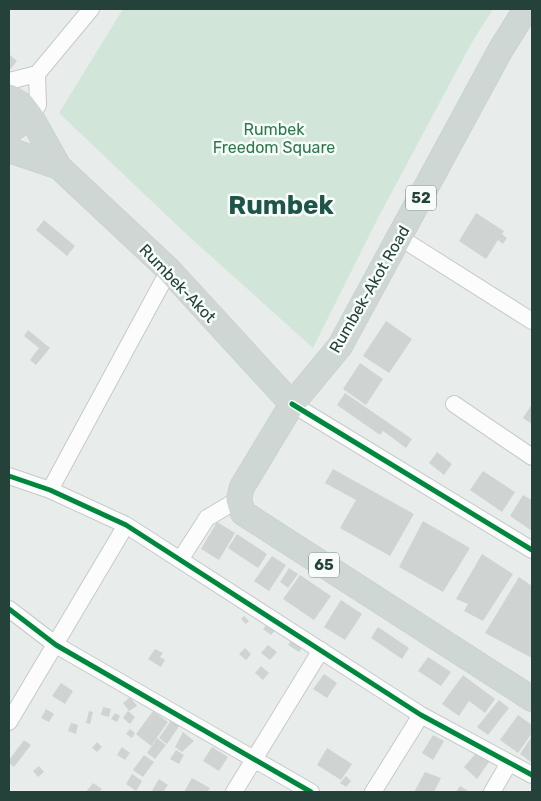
<svg xmlns="http://www.w3.org/2000/svg" width="541" height="801" viewBox="0 0 541 801" font-family="Rubik,sans-serif">
  <style>
    .green { fill: #d1e6d8 }
    .building { fill: #cfd4d2 }
    .lines { fill: none; stroke-linecap: round; stroke-linejoin: round }
    .street-casing { stroke: #c5cac8; stroke-width: 18 }
    .primary-casing { stroke: #c3ccc9; stroke-width: 26 }
    .street { stroke: #fcfcfc; stroke-width: 16 }
    .primary { stroke: #cfd7d5; stroke-width: 25 }
    .cycleway-casing { stroke: #f7fbf9; stroke-width: 8 }
    .cycleway { stroke: #00873e; stroke-width: 5 }
    .labels { text-anchor: middle; stroke-width: 5; stroke-linejoin: round; paint-order: stroke }
    .shield { fill: #f7fbf9; stroke: #637a73; stroke-width: 1 }
    .shield-label { font-size: 15px; font-weight: bold; fill: #24423a }
    .park-label { font-size: 16px; fill: #2d7a4b; stroke: #f7fbf9 }
    .street-label { font-size: 16px; fill: #24423a; stroke: #f7fbf9 }
    .town-label { font-size: 26px; font-weight: bold; fill: #1f5548; stroke: #f7fbf9 }
  </style>
  <rect width="100%" height="100%" fill="#e8edeb"/>
  <path class="green" d="M123 9H493L471 44 378 218 313 348 184 232 59 113Z"/>
  <path class="building" d="M9 54 17 61 9 71Z
    M476 213 504 231 502 234 507 238 503 244 498 240 486 259 459 241Z
    M44 220 75 246 67 256 36 230Z
    M386 321 412 339 389 373 363 356Z
    M28 330 50 348 36 365 30 360 39 348 24 336Z
    M360 363 383 379 366 405 343 389Z
    M345 393 412 439 406 448 383 431 380 435 337 405Z
    M532 404V424L523 418Z
    M437 452 452 464 444 475 429 463Z
    M333 469 414 514 390 556 340 528 356 500 325 483Z
    M483 471 515 492 502 512 470 490Z
    M523 495 532 500V531L510 516Z
    M423 521 470 548 443 592 399 567Z
    M217 522 235 533 219 560 201 549Z
    M237 534 267 554 258 568 228 548Z
    M482 554 513 574 483 621 464 611 468 604 456 599Z
    M272 556 286 565 269 591 254 581Z
    M289 568 298 574 288 588 280 582Z
    M300 575 331 596 314 620 283 599Z
    M519 577 532 586V658L485 633Z
    M341 600 362 614 345 640 324 627Z
    M244 616 249 621 246 624 241 619Z
    M268 623 276 629 271 635 263 629Z
    M378 627 409 648 402 659 371 638Z
    M293 638 304 645 299 652 288 645Z
    M268 645 277 652 270 660 261 653Z
    M245 648 251 654 246 660 239 654Z
    M155 649 163 653 160 657 165 660 161 667 148 659Z
    M428 657 451 672 441 686 418 671Z
    M261 666 269 673 263 680 255 673Z
    M324 674 337 683 327 698 313 689Z
    M463 675 495 699 485 713 469 701 459 716 442 704Z
    M61 683 73 691 65 704 52 696Z
    M130 697 137 706 129 711 123 703Z
    M499 700 509 708 488 735 477 727Z
    M103 707 111 709 109 717 101 715Z
    M46 709 54 714 49 722 41 718Z
    M89 711 93 712 90 724 86 723Z
    M128 711 135 717 130 724 123 718Z
    M153 711 168 722 151 746 136 734Z
    M115 713 120 716 117 722 111 719Z
    M518 715 532 725V733L518 753 500 740Z
    M172 719 180 725 167 744 159 738Z
    M71 723 78 725 76 734 68 731Z
    M130 729 135 733 132 738 126 734Z
    M183 732 194 741 182 752 175 747Z
    M433 735 444 741 433 760 422 753Z
    M532 736V763L520 754Z
    M157 738 166 745 155 759 147 753Z
    M24 740 31 745 14 767 9 763V760Z
    M97 742 102 747 97 752 92 748Z
    M122 747 130 753 125 760 117 755Z
    M212 747 228 757 219 771 203 761Z
    M327 748 352 764 341 780 317 765Z
    M176 750 184 755 179 764 170 759Z
    M477 752 489 762 477 779 464 767Z
    M144 755 154 762 143 777 133 770Z
    M39 766 44 772 38 777 33 771Z
    M425 772 441 778 434 792H414Z
    M132 774 142 781 136 791 126 784Z
    M346 776 351 781 346 787 340 783Z
    M192 778 210 788 207 792H184Z
    M159 779 168 785 163 792H151Z
    M93 783 102 789 99 792H86Z
    M460 786 467 790 466 792H456Z"/>
  <g class="lines">
    <defs>
      <path id="street" d="M9 81 37 74 91 9
        M31 117 38 105 37 74
        M399 237 532 321
        M292 404 532 550
        M454 404 532 457
        M9 476 50 490 126 525 421 715 532 775
        M50 490 169 270
        M180 560 207 518 239 499
        M9 609 56 645 311 792
        M9 722 126 525
        M234 792 321 650
        M373 792 421 715
        M492 792 509 763"/>
      <path id="primary" d="M526 9 501 49 340 346 292 404 242 487 239 499 243 513 532 699
        M9 97 22 105 31 117 59 167 169 270 292 404
        M9 131 31 117
        M9 150 59 167"/>
    </defs>
    <use href="#street" class="street-casing"/>
    <use href="#primary" class="primary-casing"/>
    <use href="#street" class="street"/>
    <use href="#primary" class="primary"/>
    <defs>
      <path id="cycleway" d="M292 404 532 550
        M9 476 50 490 126 525 421 715 532 775
        M9 609 56 645 311 792"/>
    </defs>
    <use href="#cycleway" class="cycleway-casing"/>
    <use href="#cycleway" class="cycleway"/>
  </g>
  <g class="labels">
    <g class="shield">
      <rect x="406" y="185.5" width="30" height="25" rx="4"/>
      <rect x="309" y="552.5" width="30" height="25" rx="4"/>
    </g>
    <g class="shield-label">
      <text x="421" y="203">52</text>
      <text x="324" y="570">65</text>
    </g>
    <g class="park-label">
      <text x="274" y="135">Rumbek<tspan x="274" dy="18">Freedom Square</tspan></text>
    </g>
    <g class="street-label">
      <text transform="translate(178 283) rotate(46)" y="6">Rumbek-Akot</text>
      <text transform="translate(369 289) rotate(-60)" y="6">Rumbek-Akot Road</text>
    </g>
    <g class="town-label">
      <text x="281" y="214">Rumbek</text>
    </g>
  </g>
  <rect width="541" height="801" fill="none" stroke="#24423a" stroke-width="20"/>
</svg>
